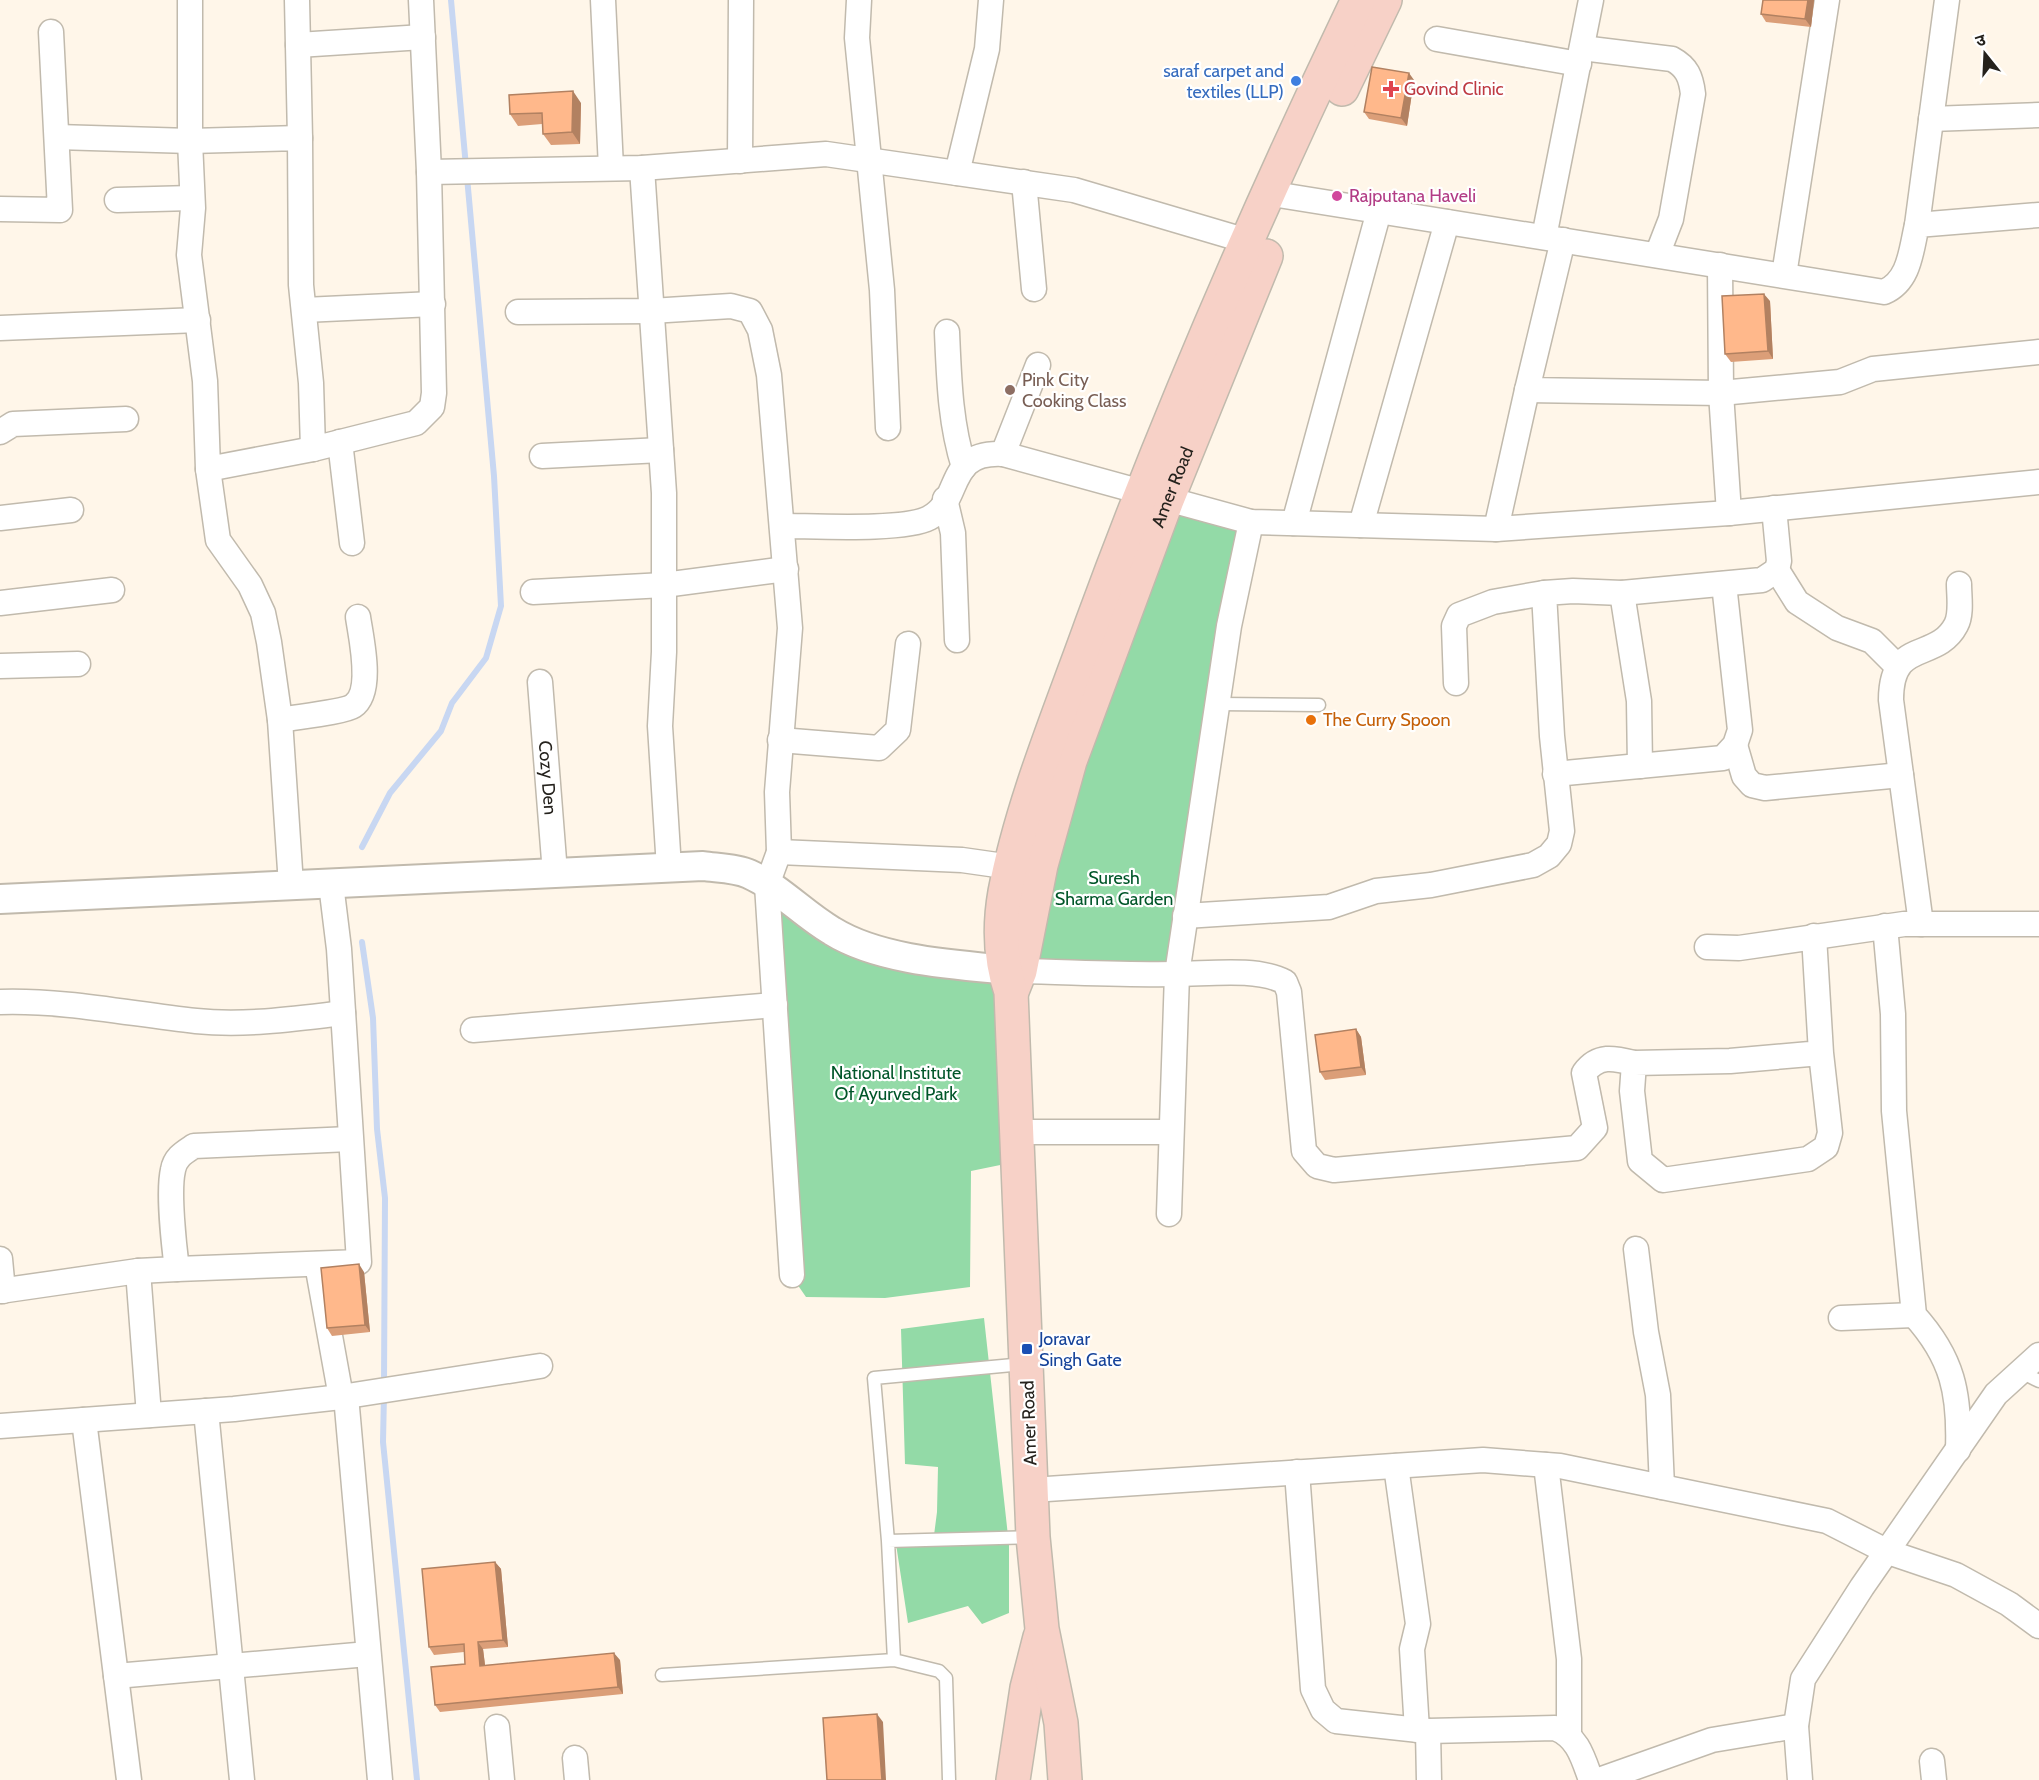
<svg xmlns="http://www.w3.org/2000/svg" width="2039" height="1780" viewBox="0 0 2039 1780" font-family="Cabin,'Noto Sans Devanagari',sans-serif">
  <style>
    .green { fill: #93daa7 }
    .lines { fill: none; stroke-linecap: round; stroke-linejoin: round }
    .stream { stroke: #c8d7f2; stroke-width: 6 }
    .service-casing { stroke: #c1baad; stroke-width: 15 }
    .minor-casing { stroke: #c1baad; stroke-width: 27 }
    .tertiary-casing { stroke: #c1baad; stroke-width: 32 }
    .secondary-casing { stroke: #c1baad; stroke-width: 36 }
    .service { stroke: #fff; stroke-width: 12 }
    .minor { stroke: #fff; stroke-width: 24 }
    .tertiary { stroke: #fff; stroke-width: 28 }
    .secondary { stroke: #f7d1c7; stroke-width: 33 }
    .wall { fill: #db9e78 }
    .shaded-wall { fill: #b28161 }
    .building { fill: #ffb88b; stroke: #b28161; stroke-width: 1.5 }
    .shop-dot { fill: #3f7fe0; stroke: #fff; stroke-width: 2 }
    .health-dot { fill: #e0444e; stroke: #fff; stroke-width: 2 }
    .hotel-dot { fill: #d1479c; stroke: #fff; stroke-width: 2 }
    .education-dot { fill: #8d6e63; stroke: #fff; stroke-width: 2 }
    .food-dot { fill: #e8710a; stroke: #fff; stroke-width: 2 }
    .transit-dot { fill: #1a4fb4; stroke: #fff; stroke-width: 2 }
    .labels { text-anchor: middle; stroke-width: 4.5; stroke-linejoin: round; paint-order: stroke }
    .shop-label { font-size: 18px; fill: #366cbe; stroke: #fff; text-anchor: end }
    .health-label { font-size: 18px; fill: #be3a42; stroke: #fff; text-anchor: start }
    .hotel-label { font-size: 18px; fill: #b23c85; stroke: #fff; text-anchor: start }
    .education-label { font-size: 18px; fill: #785e54; stroke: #fff; text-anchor: start }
    .street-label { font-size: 18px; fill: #25221d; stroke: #fff }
    .food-label { font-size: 18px; fill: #c56008; stroke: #fff; text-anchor: start }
    .park-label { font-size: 18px; fill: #005629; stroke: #fff }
    .transit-label { font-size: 18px; fill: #164399; stroke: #fff; text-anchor: start }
  </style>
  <rect width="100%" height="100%" fill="#fff6e9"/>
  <path class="green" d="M1172 506 1242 525 1172 968 1035 965 1046 870Z
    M776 899 1003 982 1010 1163 971 1171 970 1287 885 1298 806 1297 795 1281Z
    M984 1318 1009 1545V1613L982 1624 968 1606 908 1623 896 1544 933 1543 937 1512 938 1467 905 1464 901 1329Z"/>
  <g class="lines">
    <path class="stream" d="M451 0 466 167
      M362 847 390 793 441 731 452 703 486 658 501 606 494 476 467 177
      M362 942 373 1018 377 1129 385 1198 384 1384
      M384 1394 383 1442 417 1780"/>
    <defs>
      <path id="service" d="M1217 704 1319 705
        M2021 1372 2039 1381
        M888 1541 874 1378 1024 1364
        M894 1660 939 1671 946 1678 949 1780
        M662 1675 894 1660 888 1541 1033 1537"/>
      <g id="minor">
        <path d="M190 0V141L193 208 189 255 205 381 208 469 313 449"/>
        <path d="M297 0 300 138"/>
        <path d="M603 0 611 168"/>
        <path d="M859 0 857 38 882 290 888 428"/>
        <path d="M1437 39 1579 64"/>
        <path d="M298 45 423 37"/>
        <path d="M1582 48 1672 59C1687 67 1691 77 1693 94L1671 219 1657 255"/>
        <path d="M1931 119 2039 115"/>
        <path d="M57 137 190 141 300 138 301 285 311 383 313 449 416 423 432 407 434 393 429 172 421 0"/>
        <path d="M740 161 741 0"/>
        <path d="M642 168 664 493V652L660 726 669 868"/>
        <path d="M429 172 642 168 826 154 1074 190 1247 241"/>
        <path d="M957 173 987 49 991 0"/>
        <path d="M1024 182 1034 289"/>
        <path d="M1267 193 1884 292C1910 281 1911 250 1917 225L2039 215"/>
        <path d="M117 200 192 198"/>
        <path d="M0 209 60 210 51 32"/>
        <path d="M1917 225 1947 0"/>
        <path d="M1544 237 1591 0"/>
        <path d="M1563 240 1527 390 1721 393 1840 382 1873 369 2039 352"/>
        <path d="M1720 265 1721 393 1729 513"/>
        <path d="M1784 275 1827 0"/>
        <path d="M304 310 433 304"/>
        <path d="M518 312 651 311 731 306 750 311 760 330 769 375 790 628 777 792 779 852 767 885 792 1275"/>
        <path d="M0 328 198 320"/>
        <path d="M947 332C949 378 950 423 964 467"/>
        <path d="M0 432 13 424 126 419"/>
        <path d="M340 442 352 543"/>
        <path d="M1003 454 1038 365"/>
        <path d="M542 456 661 450"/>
        <path d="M208 469 218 540 250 585 263 613 269 642 280 720 291 885"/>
        <path d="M945 499 953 533 957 640"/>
        <path d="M0 518 71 510"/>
        <path d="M1294 523 1379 211"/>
        <path d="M1361 525 1447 222"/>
        <path d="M782 526C814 526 905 531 929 518 963 501 944 451 1003 454L1251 522 1496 529 1527 390"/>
        <path d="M1496 529 1729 513 2039 482"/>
        <path d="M1777 570 1797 602 1837 628 1872 641 1897 666"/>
        <path d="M533 592 664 585 786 569"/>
        <path d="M1622 593 1639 701 1640 766"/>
        <path d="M0 603 112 590"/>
        <path d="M0 666 78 664"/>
        <path id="s1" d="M540 682 555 873"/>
        <path d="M1456 683 1454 626 1459 615 1493 602 1544 593"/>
        <path d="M280 720C295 717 344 712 353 706 374 692 361 638 358 617"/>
        <path d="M780 740 879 748 898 730 908 644"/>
        <path d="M1735 745 1744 776 1752 785 1765 788 1901 775"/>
        <path d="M1555 774 1723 758 1735 745 1740 730 1724 584"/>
        <path d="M779 852 962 860 1011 867"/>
        <path d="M1185 916 1329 907 1376 891 1431 885 1533 865 1549 856 1559 844 1562 831 1552 736 1544 593 1573 591 1622 593 1762 580 1777 570 1779 561 1774 508"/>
        <path d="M1921 924 1891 700C1891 637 1936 663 1956 625 1962 614 1959 596 1959 584"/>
        <path d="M1885 926 1893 1014 1894 1111 1914 1315C1953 1358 1960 1394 1958 1450"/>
        <path d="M1814 936 1821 1053 1830 1133 1826 1147 1808 1159 1663 1180 1640 1161 1632 1091 1634 1063 1730 1061 1821 1053"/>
        <path d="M1707 947 1739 948 1904 924H2039"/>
        <path d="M1020 971C1072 972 1124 975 1176 974 1207 974 1257 967 1285 982L1289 992 1304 1151 1317 1166 1334 1170 1577 1148 1595 1128 1584 1073C1598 1054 1614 1058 1634 1063"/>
        <path d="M0 1002C66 1000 130 1014 196 1021 244 1026 295 1019 343 1013"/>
        <path d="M473 1030 775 1005"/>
        <path d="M1016 1132H1171"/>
        <path d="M1169 1214 1177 974 1229 626 1251 522"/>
        <path d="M1636 1249 1646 1332 1658 1395 1662 1487"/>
        <path d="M0 1259 3 1291"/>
        <path d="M317 1264 341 1397"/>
        <path d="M177 1269 359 1262 339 949 331 884"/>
        <path d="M138 1271 149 1415"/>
        <path d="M0 1291 138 1271 177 1269C174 1246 168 1191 173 1170 175 1157 185 1152 194 1146L350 1139"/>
        <path d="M1841 1318 1914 1315"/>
        <path d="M346 1396 380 1780"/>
        <path d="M206 1411 242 1780"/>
        <path d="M84 1420 129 1780"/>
        <path d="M0 1426 234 1409 341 1397 540 1366"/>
        <path d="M1546 1465 1569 1659V1733"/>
        <path d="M1396 1466 1418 1624 1412 1649 1417 1730"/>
        <path d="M1297 1472 1313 1689 1323 1710 1336 1721 1428 1731 1555 1728C1578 1737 1583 1758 1591 1780"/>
        <path d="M1032 1490 1483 1460 1560 1466 1827 1521 1888 1552 1956 1575 2009 1604 2039 1626"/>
        <path d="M116 1676 368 1654"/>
        <path d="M497 1727 502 1780"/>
        <path d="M1428 1731 1429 1780"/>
        <path d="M575 1758 577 1780"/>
        <path d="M1932 1761 1934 1780"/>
        <path d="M1599 1780 1712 1740 1796 1726"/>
        <path d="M1800 1780 1796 1726 1803 1679 1862 1587 1996 1394 2039 1355"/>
      </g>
      <path id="tertiary" d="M0 899 703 866C717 868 736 868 749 874 780 888 803 914 832 931 882 962 962 965 1020 971"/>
      <g id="secondary">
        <path d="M1342 89 1385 0"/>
        <path id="s2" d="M1012 991 1020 971 1041 865 1070 761 1167 500 1266 256"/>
        <path d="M1013 1780 1027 1688 1040 1637"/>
        <path d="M1065 1780 1061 1723 1042 1629 1033 1537 1011 992C1000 960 999 926 1005 892 1022 802 1061 710 1092 623 1170 411 1260 204 1358 0"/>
      </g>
    </defs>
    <use href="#service" class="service-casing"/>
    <use href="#minor" class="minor-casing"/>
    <use href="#tertiary" class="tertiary-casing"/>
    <use href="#secondary" class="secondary-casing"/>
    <use href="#service" class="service"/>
    <use href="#minor" class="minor"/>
    <use href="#tertiary" class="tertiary"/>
    <use href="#secondary" class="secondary"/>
  </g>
  <path class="wall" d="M1763 0H1814L1811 27 1766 22 1761 14Z
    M1414 80 1407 126 1369 119 1364 112Z
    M581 103 580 144 551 145 543 134 542 124 518 126 510 114Z
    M1770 301 1773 359 1731 362 1725 354Z
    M1356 1029 1361 1037 1366 1075 1325 1080 1320 1072Z
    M364 1272 370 1332 332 1336 327 1328Z
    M495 1562 501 1569 508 1647 483 1649 485 1665 620 1660 623 1694 440 1712 435 1705 465 1664 464 1652 434 1655 429 1647Z"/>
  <path class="shaded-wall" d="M1808 0H1814L1811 27 1805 19Z
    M1409 73 1414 80 1407 126 1401 118Z
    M573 91 581 103 580 144 572 132Z
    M1764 294 1770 301 1773 359 1768 351Z
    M1356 1029 1361 1037 1366 1075 1361 1067Z
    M359 1264 364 1272 370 1332 365 1325Z
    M495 1562 501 1569 508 1647 503 1640Z
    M478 1642 483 1649 486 1673 480 1666Z
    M614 1653 620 1660 623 1694 618 1687Z
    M877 1714 883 1722 886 1780H882Z"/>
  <path class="building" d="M1763 0H1808L1805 19 1761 14Z
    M1372 67 1409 73 1401 118 1364 112Z
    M573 91 572 132 543 134 542 113 510 114 509 95Z
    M1764 294 1768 351 1725 354 1722 296Z
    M1356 1029 1361 1067 1320 1072 1315 1035Z
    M359 1264 365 1325 327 1328 321 1268Z
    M495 1562 503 1640 478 1642 480 1666 614 1653 618 1687 435 1705 431 1667 465 1664 464 1644 429 1647 422 1569Z
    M877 1714 882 1780H827L823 1718Z"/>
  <circle class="shop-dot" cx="1296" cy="81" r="6"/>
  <path class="health-dot" d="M1388 80h6v6h6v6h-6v6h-6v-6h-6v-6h6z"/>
  <circle class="hotel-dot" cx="1337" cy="196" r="6"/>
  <circle class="education-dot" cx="1010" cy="390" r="6"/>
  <circle class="food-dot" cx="1311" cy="720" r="6"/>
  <rect class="transit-dot" x="1021" y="1343" width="12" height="12" rx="3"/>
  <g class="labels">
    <g class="shop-label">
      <text x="1284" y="77">saraf carpet and<tspan x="1284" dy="21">textiles (LLP)</tspan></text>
    </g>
    <g class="health-label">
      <text x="1404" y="95">Govind Clinic</text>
    </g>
    <g class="hotel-label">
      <text x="1349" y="202">Rajputana Haveli</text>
    </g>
    <g class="education-label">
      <text x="1022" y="386">Pink City<tspan x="1022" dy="21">Cooking Class</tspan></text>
    </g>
    <g class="street-label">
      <text dy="6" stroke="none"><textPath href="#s2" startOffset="530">Amer Road</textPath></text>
      <text dy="6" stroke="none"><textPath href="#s1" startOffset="96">Cozy Den</textPath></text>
      <text transform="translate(1029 1423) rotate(-92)" y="6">Amer Road</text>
    </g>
    <g class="food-label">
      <text x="1323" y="726">The Curry Spoon</text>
    </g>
    <g class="park-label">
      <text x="1114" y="884">Suresh<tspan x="1114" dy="21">Sharma Garden</tspan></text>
      <text x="896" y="1079">National Institute<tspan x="896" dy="21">Of Ayurved Park</tspan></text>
    </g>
    <g class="transit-label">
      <text x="1039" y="1345">Joravar<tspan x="1039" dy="21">Singh Gate</tspan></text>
    </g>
  </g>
  <g transform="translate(1985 54) rotate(342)" stroke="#ffffff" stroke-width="4.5" paint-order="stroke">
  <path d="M0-4.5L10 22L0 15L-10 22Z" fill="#25221d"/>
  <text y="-9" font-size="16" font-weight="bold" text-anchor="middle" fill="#25221d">उ</text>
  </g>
</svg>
